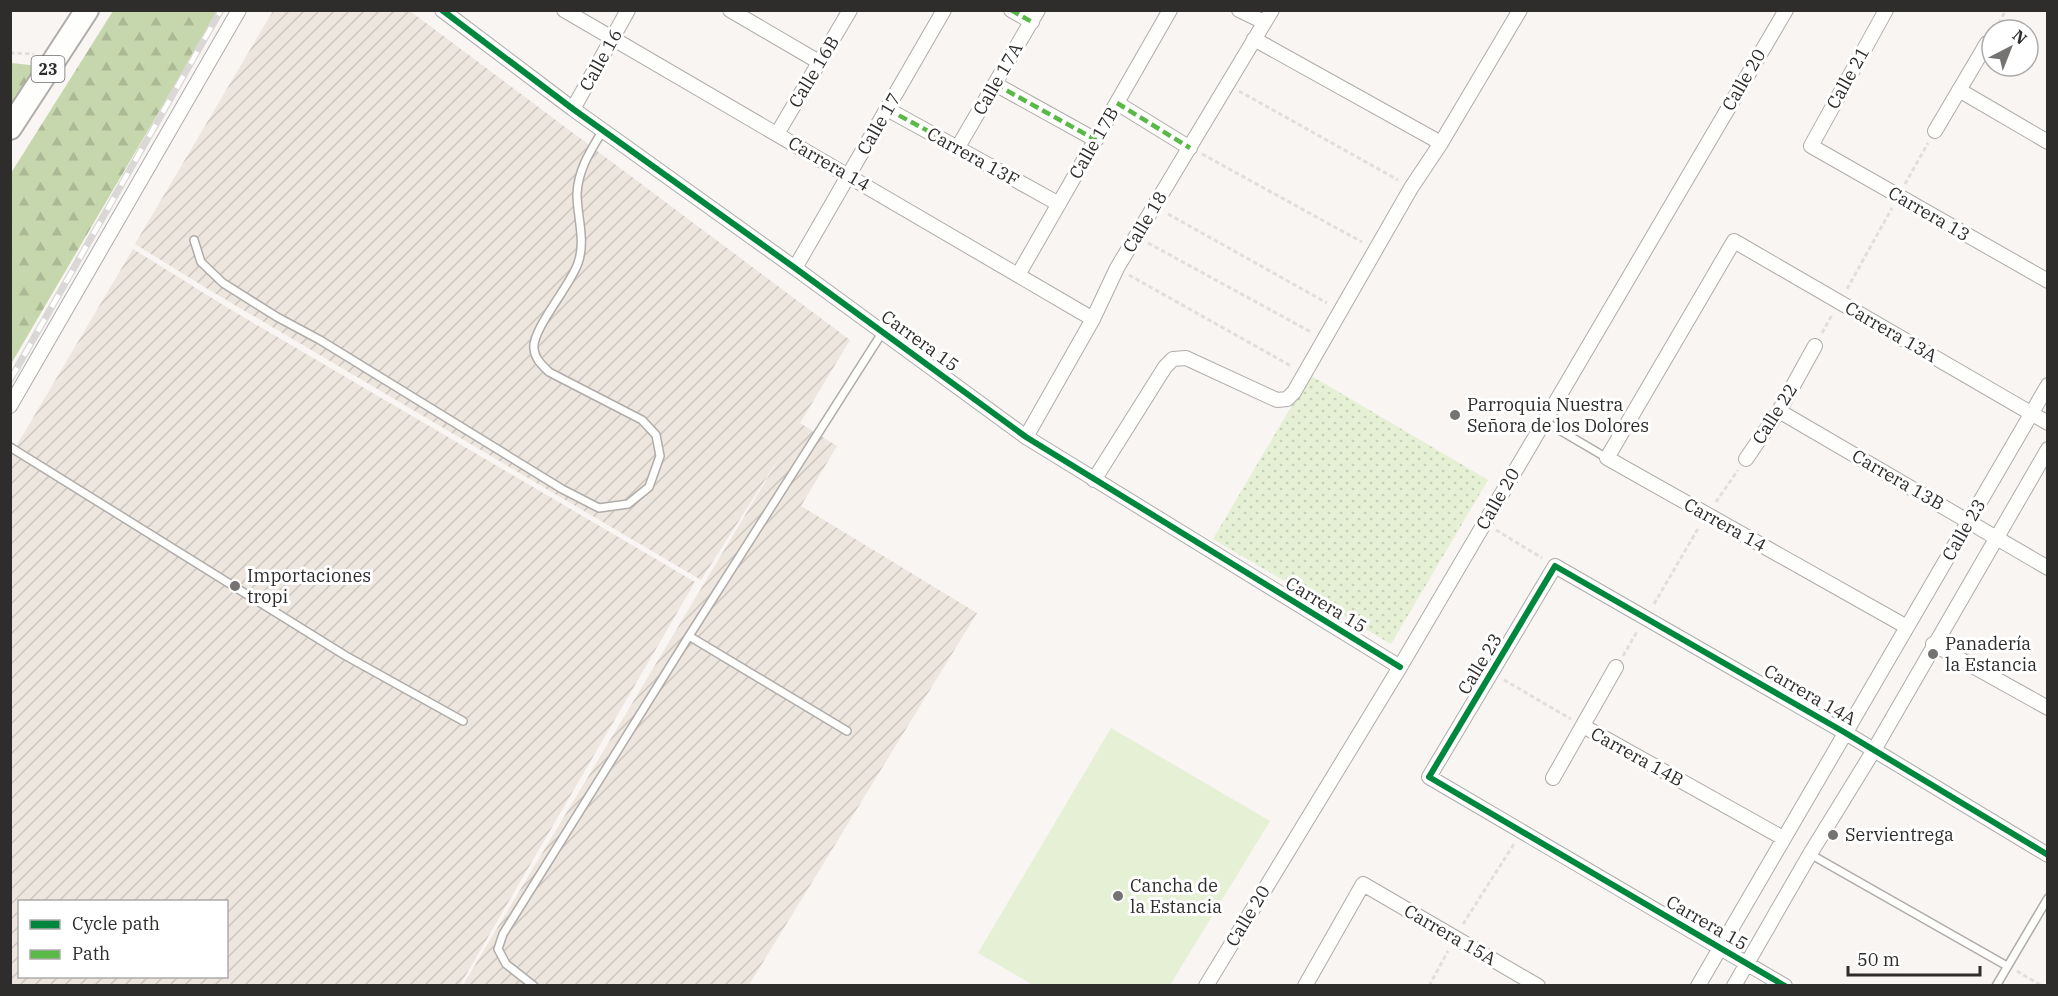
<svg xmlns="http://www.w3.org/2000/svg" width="2058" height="996" viewBox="0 0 2058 996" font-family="'IBM Plex Serif',serif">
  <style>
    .industrial { fill: url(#industrial-furrows); fill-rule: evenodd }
    .grass { fill: #e6f0d5 }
    .forest { fill: url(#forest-firs) }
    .park { fill: url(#park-dots) }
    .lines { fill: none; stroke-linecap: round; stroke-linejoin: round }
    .lane-casing { stroke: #afacaa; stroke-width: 10 }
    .street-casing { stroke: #afacaa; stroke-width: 16 }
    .primary-casing { stroke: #afacaa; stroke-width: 26 }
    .path { stroke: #dfdfde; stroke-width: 3; stroke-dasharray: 4.5 3; stroke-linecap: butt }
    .lane { stroke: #fefefd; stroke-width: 7 }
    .street { stroke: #fefefd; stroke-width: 14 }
    .primary { stroke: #fefefd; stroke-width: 22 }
    .rail-casing { stroke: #d9d8d7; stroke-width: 7 }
    .rail { stroke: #fff; stroke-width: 4.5; stroke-dasharray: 14; stroke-linecap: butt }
    .quiet { stroke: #58b947; stroke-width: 4.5; stroke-dasharray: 9 4.5; stroke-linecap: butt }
    .cycleway-casing { stroke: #fff; stroke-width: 10 }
    .cycleway { stroke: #00873e; stroke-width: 6 }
    .poi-dot { fill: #757371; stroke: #fff; stroke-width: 2 }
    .labels { text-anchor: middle; stroke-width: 6; stroke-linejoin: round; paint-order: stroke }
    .shield { fill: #fff; stroke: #6d6c6b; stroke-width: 1.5 }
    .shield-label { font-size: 16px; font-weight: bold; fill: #2f2d2b }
    .street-label { font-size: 18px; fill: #2f2d2b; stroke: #fff }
    .poi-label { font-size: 18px; fill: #2f2d2b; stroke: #fff; text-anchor: start }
  </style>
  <defs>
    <pattern id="industrial-furrows" width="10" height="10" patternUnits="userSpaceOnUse" patternTransform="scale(1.5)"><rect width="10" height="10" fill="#ede6df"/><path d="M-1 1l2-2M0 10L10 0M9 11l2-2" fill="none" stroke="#ccc6c0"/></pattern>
    <pattern id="forest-firs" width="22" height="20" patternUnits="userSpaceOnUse" patternTransform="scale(1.5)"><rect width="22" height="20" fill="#c7d7ad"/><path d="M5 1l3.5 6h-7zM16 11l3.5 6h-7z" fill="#abb995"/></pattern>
    <pattern id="park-dots" width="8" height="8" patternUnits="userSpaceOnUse" patternTransform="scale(1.5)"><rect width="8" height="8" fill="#e6f0d5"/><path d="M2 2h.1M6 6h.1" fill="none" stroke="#c6ceb7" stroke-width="1.8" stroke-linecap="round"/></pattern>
  </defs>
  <rect width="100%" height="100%" fill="#f8f5f2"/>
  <path class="industrial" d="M273 11H410L850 340 800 423 837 446 801 506 977 613 749 985H463L783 452 701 580 211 291 135 244Z
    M133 249 228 308 695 582 460 985 11 986V455ZM20 902H226V976H20Z"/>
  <path class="grass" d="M1111 728 1270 821 1170 985H1033L978 953Z"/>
  <path class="forest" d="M113 11H218L11 364V173Z
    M11 63 40 66 11 113Z"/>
  <path class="park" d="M1310 375 1488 480 1391 644 1213 539Z"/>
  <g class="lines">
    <defs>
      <path id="lane" d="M194 240 201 262 223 283 277 317 320 340 562 489 599 508 628 504 649 487 660 456 656 435 642 420 549 372C542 365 535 359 534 349 531 330 571 285 578 263 586 241 577 216 577 194 578 169 591 150 603 130
        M1544 421 1607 458
        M10 447 346 656 463 721
        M689 636 847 731
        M1810 854 2007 966
        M534 986 506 964 498 949 503 934 689 636 882 333
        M1996 986 2048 898"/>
      <path id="street" d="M442 10 573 109 795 268 1026 437 1400 667
        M564 10 1093 319
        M730 10 819 62
        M1011 10 1032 22
        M1239 10 1264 22
        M1886 10 1811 146 2048 281
        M1254 39 1441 143
        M995 84 1096 140
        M1959 90 2048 142
        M1117 103 1190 148
        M573 109 628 10
        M887 109 1059 204
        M1935 131 1987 43
        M777 134 850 10
        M958 147 1038 10
        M795 268 944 10
        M1018 275 1170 10
        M10 406 239 10
        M1779 411 2048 568
        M1026 437 1093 319 1117 268 1272 10
        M1746 459 1779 411 1815 346
        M1094 480 1165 367 1173 359 1186 358 1277 400 1287 399 1294 392 1411 188 1441 143 1520 10
        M1907 627 1607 458 1734 241 2048 423
        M1933 644 2048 708
        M1583 726 1783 838
        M1553 778 1616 667
        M1206 986 1400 667 1786 10
        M1305 986 1363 884 1538 986
        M1698 986 2048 385
        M1734 986 1810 854 1874 750 2048 449
        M1785 986 1429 777 1555 566 1844 732 2048 855"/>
      <path id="primary" d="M10 128 87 10"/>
    </defs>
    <use href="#lane" class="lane-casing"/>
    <use href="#street" class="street-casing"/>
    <use href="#primary" class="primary-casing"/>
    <path class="path" d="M1995 30 2006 10
      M10 53 34 54
      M1239 91 1398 180
      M1202 154 1362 242
      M1905 184 1928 143
      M1168 214 1327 303
      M1148 243 1311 332
      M1129 275 1291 366
      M1847 289 1892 208
      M1822 333 1832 315
      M1716 502 1738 470
      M1496 530 1542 558
      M1654 604 1699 527
      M1623 656 1638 630
      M1504 680 1571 719
      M1463 924 1514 844
      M2017 971 2042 986
      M1429 986 1448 951"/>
    <use href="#lane" class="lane"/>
    <use href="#street" class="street"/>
    <use href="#primary" class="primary"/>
    <defs>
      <path id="rail" d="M10 380 221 10"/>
    </defs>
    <use href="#rail" class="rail-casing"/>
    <use href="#rail" class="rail"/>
    <path class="quiet" d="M1011 10 1032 22
      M995 84 1096 140
      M1117 103 1190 148
      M887 109 958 147"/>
    <defs>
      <path id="cycleway" d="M442 10 573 109 795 268 1026 437 1400 667
        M1785 986 1429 777 1555 566 1844 732 2048 855"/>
    </defs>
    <use href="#cycleway" class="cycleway-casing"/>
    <use href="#cycleway" class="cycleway"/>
  </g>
  <g class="poi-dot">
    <circle cx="1455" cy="415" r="6"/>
    <circle cx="235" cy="586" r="6"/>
    <circle cx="1933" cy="654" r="6"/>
    <circle cx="1833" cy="835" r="6"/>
    <circle cx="1118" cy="896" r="6"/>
  </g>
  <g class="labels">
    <rect class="shield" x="31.5" y="56" width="33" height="26" rx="4.5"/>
    <g class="shield-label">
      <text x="48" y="75">23</text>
    </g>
    <g class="street-label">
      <text transform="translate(601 60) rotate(-61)" y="6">Calle 16</text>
      <text transform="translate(814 72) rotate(-59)" y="6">Calle 16B</text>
      <text transform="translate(1848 78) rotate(-61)" y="6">Calle 21</text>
      <text transform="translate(998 79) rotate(-60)" y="6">Calle 17A</text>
      <text transform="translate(1744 80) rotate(-60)" y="6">Calle 20</text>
      <text transform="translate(879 124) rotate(-60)" y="6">Calle 17</text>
      <text transform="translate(1094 143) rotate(-60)" y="6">Calle 17B</text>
      <text transform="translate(973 157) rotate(29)" y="6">Carrera 13F</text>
      <text transform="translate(829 164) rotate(30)" y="6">Carrera 14</text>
      <text transform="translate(1929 214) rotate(30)" y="6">Carrera 13</text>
      <text transform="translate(1145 222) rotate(-59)" y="6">Calle 18</text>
      <text transform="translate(1891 332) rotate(30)" y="6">Carrera 13A</text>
      <text transform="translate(920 341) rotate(36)" y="6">Carrera 15</text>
      <text transform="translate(1775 414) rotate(-58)" y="6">Calle 22</text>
      <text transform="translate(1898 480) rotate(30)" y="6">Carrera 13B</text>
      <text transform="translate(1498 499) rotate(-60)" y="6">Calle 20</text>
      <text transform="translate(1725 525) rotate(29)" y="6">Carrera 14</text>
      <text transform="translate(1964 530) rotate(-60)" y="6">Calle 23</text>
      <text transform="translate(1326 605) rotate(31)" y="6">Carrera 15</text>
      <text transform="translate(1480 664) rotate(-59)" y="6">Calle 23</text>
      <text transform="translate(1810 695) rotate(30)" y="6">Carrera 14A</text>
      <text transform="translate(1637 757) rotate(29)" y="6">Carrera 14B</text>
      <text transform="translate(1248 916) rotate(-59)" y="6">Calle 20</text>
      <text transform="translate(1707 923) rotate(30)" y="6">Carrera 15</text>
      <text transform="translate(1450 935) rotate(30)" y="6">Carrera 15A</text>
    </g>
    <g class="poi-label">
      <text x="1467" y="411">Parroquia Nuestra<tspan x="1467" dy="21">Señora de los Dolores</tspan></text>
      <text x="247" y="582">Importaciones<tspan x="247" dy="21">tropi</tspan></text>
      <text x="1945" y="650">Panadería<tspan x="1945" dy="21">la Estancia</tspan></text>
      <text x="1845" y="841">Servientrega</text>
      <text x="1130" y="892">Cancha de<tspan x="1130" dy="21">la Estancia</tspan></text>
    </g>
  </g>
  <rect width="2058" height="996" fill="none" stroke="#2f2d2b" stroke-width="24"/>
  <rect x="18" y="900" width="210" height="78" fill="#ffffff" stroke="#acabaa" stroke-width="1.5"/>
  <rect x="30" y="920" width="30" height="9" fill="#00873e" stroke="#acabaa" stroke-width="1.5"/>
  <text x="72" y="930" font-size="18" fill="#2f2d2b">Cycle path</text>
  <rect x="30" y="950" width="30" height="9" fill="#58b947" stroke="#acabaa" stroke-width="1.5"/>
  <text x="72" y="960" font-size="18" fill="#2f2d2b">Path</text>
  <g transform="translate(2010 48) rotate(42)"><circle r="28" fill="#ffffff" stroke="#acabaa" stroke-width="1.5"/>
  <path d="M0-4.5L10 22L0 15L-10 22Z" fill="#757371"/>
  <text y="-9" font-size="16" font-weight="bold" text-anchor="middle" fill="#2f2d2b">N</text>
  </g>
  <path d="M1848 966v9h132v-9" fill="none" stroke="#2f2d2b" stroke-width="3"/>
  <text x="1857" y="966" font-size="18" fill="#2f2d2b" stroke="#ffffff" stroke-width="4.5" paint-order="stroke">50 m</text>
</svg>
